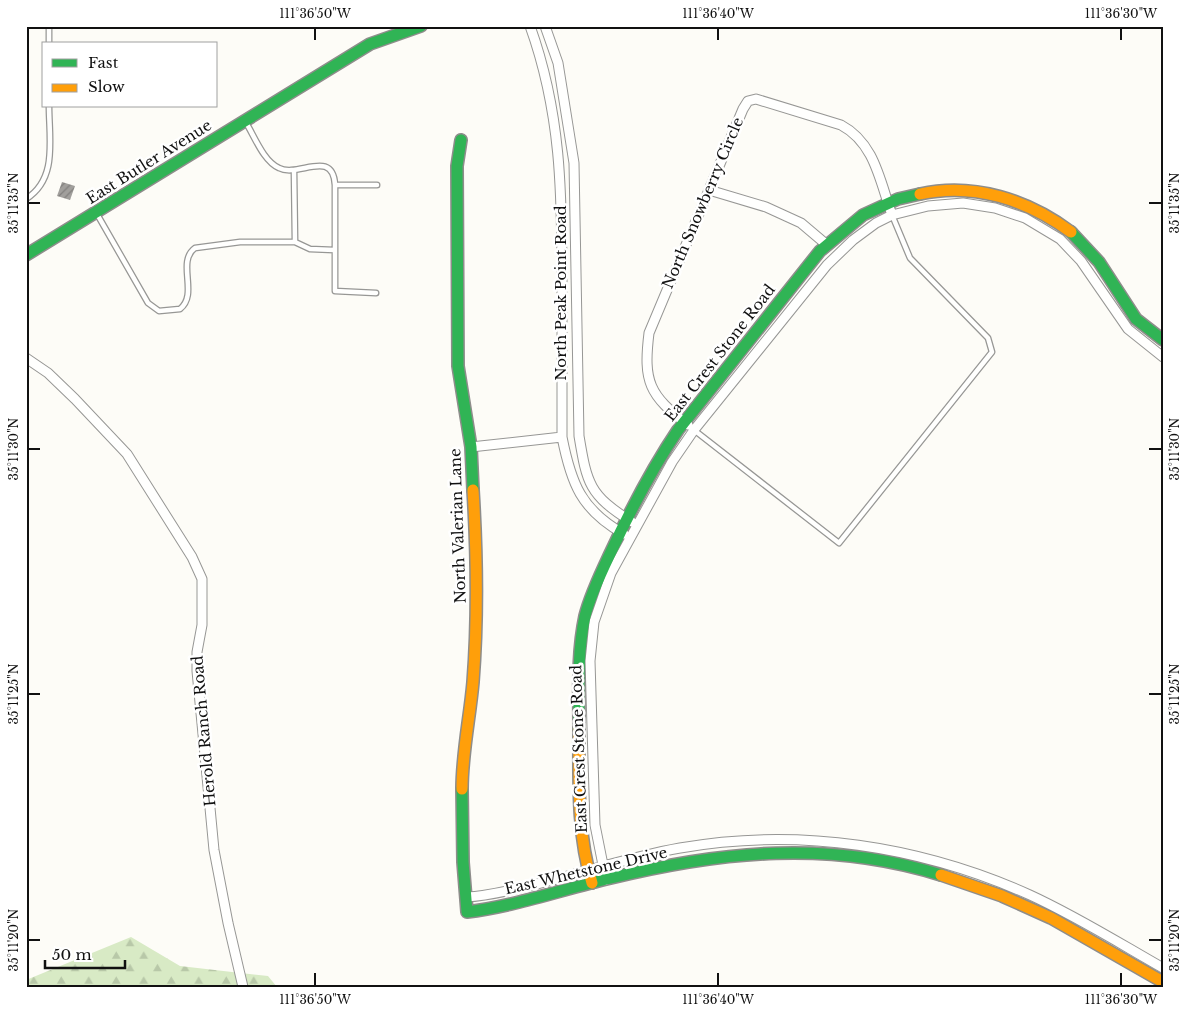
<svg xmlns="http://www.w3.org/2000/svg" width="1189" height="1013" viewBox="0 0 1189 1013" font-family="'Libre Baskerville',serif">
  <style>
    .forest { fill: url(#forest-firs) }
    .building { fill: url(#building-hatch) }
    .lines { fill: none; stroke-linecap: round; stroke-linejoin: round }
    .lane-casing { stroke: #979795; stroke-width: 7 }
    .street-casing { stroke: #979795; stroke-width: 11 }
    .fast-casing { stroke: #8e8d8b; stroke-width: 14 }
    .slow-casing { stroke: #8e8d8b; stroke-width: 14 }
    .lane { stroke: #fffffe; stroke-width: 4.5 }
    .street { stroke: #fffffe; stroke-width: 9 }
    .fast { stroke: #30b455; stroke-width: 11 }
    .slow { stroke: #ff9f0a; stroke-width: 11 }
    .ticks { fill: none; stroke: #111; stroke-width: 2 }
    .labels { text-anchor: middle; stroke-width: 5; stroke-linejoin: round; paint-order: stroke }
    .street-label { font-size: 15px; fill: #111; stroke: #fff }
    .neatline { fill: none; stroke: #111; stroke-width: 2 }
    .ticks-label { font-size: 12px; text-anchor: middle; fill: #111 }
  </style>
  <defs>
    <pattern id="forest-firs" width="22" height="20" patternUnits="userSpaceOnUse" patternTransform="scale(1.25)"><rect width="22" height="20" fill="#d8eac5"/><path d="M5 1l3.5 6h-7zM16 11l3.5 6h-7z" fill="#b8c8a8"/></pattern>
    <pattern id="building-hatch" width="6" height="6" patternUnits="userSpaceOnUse" patternTransform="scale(1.25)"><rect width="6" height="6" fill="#a19f9c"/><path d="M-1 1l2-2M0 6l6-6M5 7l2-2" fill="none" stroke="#82807e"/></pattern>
  </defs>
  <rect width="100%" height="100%" fill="#fdfcf7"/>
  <path class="forest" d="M131 937 180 966 268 976 277 987H26V980Z"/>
  <path class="building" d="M62 182 75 186 70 200 57 196Z"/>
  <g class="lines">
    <defs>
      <path id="lane" d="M49 26V44
        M245 121C254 135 263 161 279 168 298 178 333 148 335 185V291L376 293
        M294 170 295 242
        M335 185H377
        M26 199C58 179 49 139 49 106
        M97 214 148 303 159 311 180 309C199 294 176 262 195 248L240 242H295L310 249 334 250
        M694 430 839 543 992 352 988 338 910 258 892 215"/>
      <path id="street" d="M530 26C561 112 562 192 562 281 562 333 562 385 562 437 571 483 581 510 624 534
        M545 26 558 63 574 163 579 436C587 484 589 495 632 522
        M709 190 766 207 801 223 827 245
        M26 358 48 373 75 399 127 454 192 557 202 579V625L197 652V671L214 850 228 923 243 987
        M688 425C649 395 643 382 649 333L743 109 748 101 756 99 841 125C875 143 880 182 892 215
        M471 447 562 437
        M606 880 595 825 590 661 594 622 611 573 672 462 694 430 827 265 853 240 876 223 892 215 928 206 963 203 995 208 1025 218 1060 239 1081 261 1128 329 1163 357
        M466 897C489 896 511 890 533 885 582 873 630 857 680 848 798 827 921 846 1030 895 1076 916 1119 943 1163 968"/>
      <path id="fast" d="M461 140 457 166 458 366 471 447 473 490
        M1071 232 1099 262 1136 319 1163 340
        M26 255 370 44 421 26
        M579 730C579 692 577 653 585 616 590 596 600 575 609 556 629 513 651 470 678 430L820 251 863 215 898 199 920 194
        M462 789 463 862 467 912C516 906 563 889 611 878 722 851 830 840 941 875"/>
      <path id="slow" d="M920 194C974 182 1028 200 1071 232
        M579 730C579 781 577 834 592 883
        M462 789C462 753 470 717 473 682 478 618 477 554 473 490
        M941 875 1002 896 1051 918 1163 982"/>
    </defs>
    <use href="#lane" class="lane-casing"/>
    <use href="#street" class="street-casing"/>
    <use href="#fast" class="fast-casing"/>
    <use href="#slow" class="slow-casing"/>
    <use href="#lane" class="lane"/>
    <use href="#street" class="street"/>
    <use href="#fast" class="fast"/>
    <use href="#slow" class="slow"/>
  </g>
  <path class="ticks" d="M315 28V40M718 28V40M1121 28V40M28 203H40M1149 203H1162M28 449H40M1149 449H1162M28 694H40M1149 694H1162M28 940H40M1149 940H1162M315 973V986M718 973V986M1121 973V986"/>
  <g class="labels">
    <g class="street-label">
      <text transform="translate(149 162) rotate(-32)" y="5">East Butler Avenue</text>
      <text transform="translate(703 203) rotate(-67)" y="5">North Snowberry Circle</text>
      <text transform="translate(561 293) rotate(-90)" y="5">North Peak Point Road</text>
      <text transform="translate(720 353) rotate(-52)" y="5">East Crest Stone Road</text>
      <text transform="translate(458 526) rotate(-92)" y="5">North Valerian Lane</text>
      <text transform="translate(204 731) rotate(-95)" y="5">Herold Ranch Road</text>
      <text transform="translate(579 749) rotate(-92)" y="5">East Crest Stone Road</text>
      <text transform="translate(586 871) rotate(-13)" y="5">East Whetstone Drive</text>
    </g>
  </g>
  <rect width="1189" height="1013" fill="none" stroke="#ffffff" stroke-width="55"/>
  <rect x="42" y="42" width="175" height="65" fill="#ffffff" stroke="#a0a0a0"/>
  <rect x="52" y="59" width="25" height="8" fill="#30b455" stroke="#a0a0a0"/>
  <text x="88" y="68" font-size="15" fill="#111111">Fast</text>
  <rect x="52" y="84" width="25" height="8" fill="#ff9f0a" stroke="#a0a0a0"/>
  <text x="88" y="92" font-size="15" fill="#111111">Slow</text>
  <path d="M45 960v8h80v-8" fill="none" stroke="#111111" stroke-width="2.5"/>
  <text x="52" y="960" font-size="15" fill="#111111" stroke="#ffffff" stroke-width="4" paint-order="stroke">50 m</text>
  <rect x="28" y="28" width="1134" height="958" class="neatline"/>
  <g class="ticks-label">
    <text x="315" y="18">111°36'50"W</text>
    <text x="718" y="18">111°36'40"W</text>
    <text x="1121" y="18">111°36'30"W</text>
    <text transform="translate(14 203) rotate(-90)" y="4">35°11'35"N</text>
    <text transform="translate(1175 203) rotate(-90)" y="4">35°11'35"N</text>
    <text transform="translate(14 449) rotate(-90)" y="4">35°11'30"N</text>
    <text transform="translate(1175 449) rotate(-90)" y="4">35°11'30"N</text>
    <text transform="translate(14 694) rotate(-90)" y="4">35°11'25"N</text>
    <text transform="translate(1175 694) rotate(-90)" y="4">35°11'25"N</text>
    <text transform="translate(14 940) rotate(-90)" y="4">35°11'20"N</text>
    <text transform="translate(1175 940) rotate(-90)" y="4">35°11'20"N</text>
    <text x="315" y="1004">111°36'50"W</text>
    <text x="718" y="1004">111°36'40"W</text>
    <text x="1121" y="1004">111°36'30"W</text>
  </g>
</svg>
